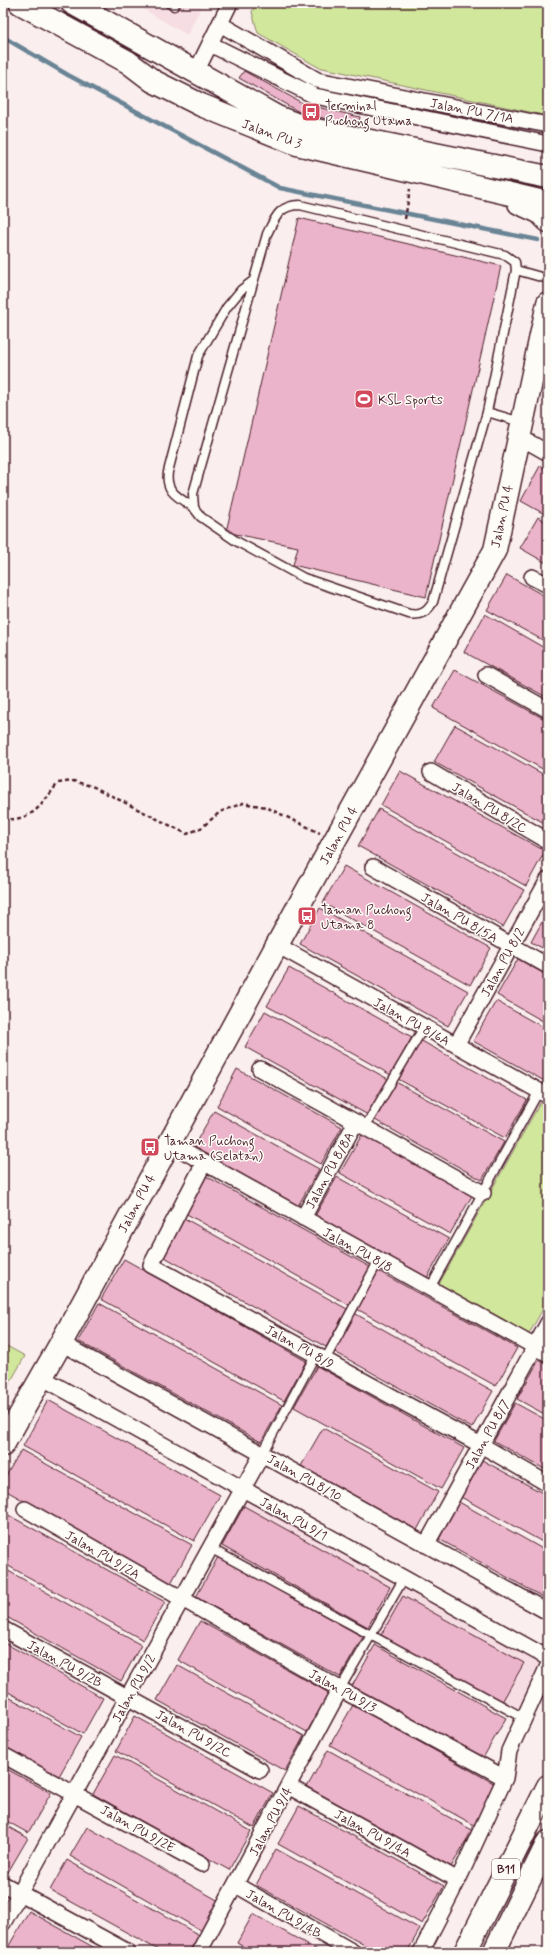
<svg xmlns="http://www.w3.org/2000/svg" width="551" height="1955" viewBox="0 0 551 1955" font-family="Mynerve,sans-serif">
  <style>
    .built { fill: #f6dde3 }
    .green { fill: #d1e79c; stroke: #8e8364 }
    .lines { fill: none; stroke-linecap: round; stroke-linejoin: round }
    .stream { stroke: #698495; stroke-width: 4.5 }
    .building { fill: #ecb4ca; stroke: #4a1f2b }
    .lane-casing { stroke: #4a1f2b; stroke-width: 11 }
    .street-casing { stroke: #4a1f2b; stroke-width: 18 }
    .secondary-casing { stroke: #4a1f2b; stroke-width: 25 }
    .primary-casing { stroke: #4a1f2b; stroke-width: 25 }
    .path { stroke: #4a1f2b; stroke-width: 2.5; stroke-dasharray: 4 3; stroke-linecap: butt }
    .lane { stroke: #fdfcf7; stroke-width: 8 }
    .street { stroke: #fdfcf7; stroke-width: 15 }
    .secondary { stroke: #fdfcf7; stroke-width: 22 }
    .primary { stroke: #fdfcf7; stroke-width: 22 }
    .labels { text-anchor: middle; stroke-width: 3; stroke-linejoin: round; paint-order: stroke }
    .shield { fill: #fdfcf7; stroke: #806168; stroke-width: 1 }
    .shield-label { font-size: 12px; font-weight: bold; fill: #4a1f2b }
    .poi-label { font-size: 13px; fill: #4a1f2b; stroke: #fdfcf7; text-anchor: start }
    .street-label { font-size: 13px; fill: #4a1f2b; stroke: #fdfcf7 }
  </style>
  <rect width="100%" height="100%" fill="#faeeee"/>
  <filter id="ink" filterUnits="userSpaceOnUse"><feTurbulence type="fractalNoise" baseFrequency=".025" numOctaves="2"/><feDisplacementMap in="SourceGraphic" scale="8" xChannelSelector="R" yChannelSelector="G"/><feConvolveMatrix kernelMatrix="1 2 1 2 8 2 1 2 1" color-interpolation-filters="sRGB"/></filter>
  <g filter="url(#ink)">
    <path class="built" d="M133 3H203L187 35Z
      M245 1498 542 1662 520 1713 217 1547Z"/>
    <path class="green" d="M256 3H548V116L318 67 258 33 252 12Z
      M540 1103 548 1108V1300L529 1334 439 1284Z
      M3 1344 25 1356 3 1395Z"/>
    <g class="lines">
      <path class="stream" d="M3 37 68 75 280 188 538 240"/>
    </g>
    <path class="building" d="M244 71 304 104 360 117 358 126 301 113 239 78Z
      M299 218 501 266 426 597 293 565 298 547 226 532Z
      M540 466 548 470V516L521 501Z
      M538 517 548 523V564L520 548Z
      M507 575 548 598V643L487 610Z
      M485 614 548 650V698L464 652Z
      M455 670 548 721V772L433 708Z
      M455 725 548 777V825L434 762Z
      M400 771 545 851 526 886 381 805Z
      M379 809 524 890 503 927 358 846Z
      M344 866 491 948 470 985 323 903Z
      M320 908 468 991 448 1026 300 944Z
      M548 911V951L531 942Z
      M518 959 548 976V1024L497 995Z
      M289 968 412 1037 391 1075 267 1006Z
      M496 1001 548 1030V1083L473 1041Z
      M265 1011 388 1079 368 1115 245 1047Z
      M420 1040 527 1100 505 1138 398 1079Z
      M237 1069 342 1127 321 1164 217 1106Z
      M396 1082 504 1142 482 1180 375 1120Z
      M214 1111 319 1169 298 1206 193 1147Z
      M363 1133 473 1194 450 1234 340 1173Z
      M206 1176 370 1267 349 1305 185 1213Z
      M337 1177 449 1239 427 1278 315 1216Z
      M182 1217 347 1309 326 1347 161 1255Z
      M124 1259 306 1361 284 1401 101 1299Z
      M378 1271 517 1348 496 1386 357 1309Z
      M99 1303 282 1405 261 1442 78 1341Z
      M354 1313 493 1391 472 1428 333 1351Z
      M539 1360 548 1365V1416L517 1399Z
      M317 1366 464 1448 441 1489 294 1407Z
      M48 1400 220 1495 194 1541 23 1446Z
      M515 1403 548 1421V1471L494 1441Z
      M323 1428 438 1492 417 1530 301 1466Z
      M21 1450 192 1545 171 1583 3 1489V1481Z
      M482 1460 548 1496V1545L461 1497Z
      M459 1502 548 1552V1600L439 1539Z
      M244 1506 390 1587 368 1627 222 1546Z
      M3 1512 165 1602 143 1640 3 1563Z
      M218 1557 363 1637 340 1677 196 1597Z
      M3 1568 141 1645 121 1681 3 1615Z
      M403 1596 524 1663 502 1702 381 1635Z
      M200 1621 329 1693 307 1732 178 1660Z
      M3 1642 103 1698 83 1734 3 1689Z
      M375 1645 506 1718 483 1758 352 1686Z
      M177 1665 304 1736 285 1771 157 1700Z
      M3 1694 81 1737 58 1778 3 1747Z
      M353 1705 497 1785 474 1825 330 1745Z
      M135 1716 273 1793 254 1828 116 1751Z
      M328 1750 472 1830 451 1867 307 1787Z
      M115 1755 251 1831 229 1870 93 1794Z
      M3 1767 51 1793 28 1833 3 1819Z
      M299 1806 444 1886 422 1924 278 1844Z
      M3 1824 28 1838 7 1874 3 1872Z
      M87 1827 219 1901 202 1931 70 1856Z
      M276 1849 420 1929 407 1952H377L256 1885Z
      M67 1860 199 1935 189 1952H162L50 1890Z
      M29 1911 102 1952H12L7 1949Z
      M253 1914 321 1952H252L237 1943Z"/>
    <g class="lines">
      <defs>
        <path id="lane" d="M169 3 174 6 176 3
          M516 270 548 279
          M487 412 516 270 515 262 505 255 300 205C279 205 275 218 267 234L193 494 194 508 201 517 236 541 304 578 409 614C421 616 427 612 433 602L487 412 521 422
          M194 508C179 497 165 493 168 472L198 356 227 307 241 290 253 281
          M365 1127 424 1027
          M430 1288 539 1091
          M325 1360 379 1260
          M262 1454 316 1354
          M210 1548 524 1718
          M340 1689 404 1578"/>
        <path id="street" d="M220 24 317 80 548 125
          M210 44 315 96 548 144
          M196 72 230 3
          M518 436 548 453
          M532 577 548 585
          M486 675 548 710
          M431 772 548 841
          M373 867 548 966
          M277 945 548 1096
          M456 1045 548 880
          M260 1069 483 1193
          M169 1143 548 1354
          M204 1163 151 1265 481 1445 548 1484
          M303 1218 356 1122
          M61 1343 548 1612
          M41 1377 548 1658
          M25 1509 340 1689 505 1778
          M426 1545 548 1323
          M3 1629 260 1770
          M3 1755 202 1864
          M288 1786 458 1880
          M3 1884 128 1952
          M236 1885 353 1952
          M3 1923 262 1454
          M199 1952 340 1689
          M421 1952 458 1880 505 1778 509 1751 548 1666"/>
        <path id="secondary" d="M20 3 128 62 153 81 201 105 297 144 548 203
          M72 3 277 117 306 128 548 177
          M519 203 539 212 548 221
          M3 1445 61 1343 277 945 495 550 548 303"/>
        <path id="primary" d="M465 1952 548 1786
          M494 1952 548 1842"/>
      </defs>
      <use href="#lane" class="lane-casing"/>
      <use href="#street" class="street-casing"/>
      <use href="#secondary" class="secondary-casing"/>
      <use href="#primary" class="primary-casing"/>
      <path class="path" d="M405 219 410 189
        M3 819C34 821 41 805 58 783L73 781 94 787 187 834 201 828 220 812 243 803 266 807 320 833"/>
      <use href="#lane" class="lane"/>
      <use href="#street" class="street"/>
      <use href="#secondary" class="secondary"/>
      <use href="#primary" class="primary"/>
    </g>
  </g>
  <defs>
    <symbol id="bus-square" viewBox="-11 -11 22 22"><rect x="-9" y="-9" width="18" height="18" rx="4" fill="#d1495b" stroke="#fdfcf7"/><path d="M-5-6H5V4H4V6H2V4H-2V6H-4V4H-5ZM-3.5-4V0h7V-4ZM-3.5 1.2v1.5H-2V1.2ZM2 1.2v1.5H3.5V1.2Z" fill="#fff"/></symbol>
    <symbol id="stadium-square" viewBox="-11 -11 22 22"><rect x="-9" y="-9" width="18" height="18" rx="4" fill="#d1495b" stroke="#fdfcf7"/><path d="M0-5a6.5 5 0 1 0 0 10a6.5 5 0 1 0 0-10ZM-3.5-1.8h7v3.6h-7Z" fill="#fff"/></symbol>
  </defs>
  <g fill-rule="evenodd">
    <use href="#bus-square" x="300" y="101" width="22" height="22"/>
    <use href="#stadium-square" x="353" y="388" width="22" height="22"/>
    <use href="#bus-square" x="296" y="905" width="22" height="22"/>
    <use href="#bus-square" x="139" y="1136" width="22" height="22"/>
  </g>
  <g class="labels">
    <rect class="shield" x="492" y="1859" width="28" height="20" rx="3"/>
    <g class="shield-label">
      <text x="506" y="1873">B11</text>
    </g>
    <g class="poi-label">
      <text x="325" y="110">Terminal<tspan x="325" dy="15">Puchong Utama</tspan></text>
      <text x="378" y="404">KSL Sports</text>
      <text x="321" y="914">Taman Puchong<tspan x="321" dy="15">Utama 8</tspan></text>
      <text x="164" y="1145">Taman Puchong<tspan x="164" dy="15">Utama (Selatan)</tspan></text>
    </g>
    <g class="street-label">
      <text transform="translate(472 110) rotate(11)" y="5">Jalan PU 7/1A</text>
      <text transform="translate(272 133) rotate(20)" y="5">Jalan PU 3</text>
      <text transform="translate(501 516) rotate(-78)" y="5">Jalan PU 4</text>
      <text transform="translate(490 807) rotate(31)" y="5">Jalan PU 8/2C</text>
      <text transform="translate(338 835) rotate(-61)" y="5">Jalan PU 4</text>
      <text transform="translate(460 917) rotate(30)" y="5">Jalan PU 8/5A</text>
      <text transform="translate(502 962) rotate(-61)" y="5">Jalan PU 8/2</text>
      <text transform="translate(412 1021) rotate(29)" y="5">Jalan PU 8/6A</text>
      <text transform="translate(329 1170) rotate(-61)" y="5">Jalan PU 8/8A</text>
      <text transform="translate(136 1203) rotate(-62)" y="5">Jalan PU 4</text>
      <text transform="translate(358 1249) rotate(29)" y="5">Jalan PU 8/8</text>
      <text transform="translate(300 1346) rotate(29)" y="5">Jalan PU 8/9</text>
      <text transform="translate(487 1434) rotate(-61)" y="5">Jalan PU 8/7</text>
      <text transform="translate(305 1477) rotate(29)" y="5">Jalan PU 8/10</text>
      <text transform="translate(294 1518) rotate(29)" y="5">Jalan PU 9/1</text>
      <text transform="translate(103 1554) rotate(30)" y="5">Jalan PU 9/2A</text>
      <text transform="translate(65 1663) rotate(29)" y="5">Jalan PU 9/2B</text>
      <text transform="translate(133 1688) rotate(-61)" y="5">Jalan PU 9/2</text>
      <text transform="translate(343 1690) rotate(29)" y="5">Jalan PU 9/3</text>
      <text transform="translate(194 1733) rotate(29)" y="5">Jalan PU 9/2C</text>
      <text transform="translate(270 1821) rotate(-62)" y="5">Jalan PU 9/4</text>
      <text transform="translate(138 1828) rotate(29)" y="5">Jalan PU 9/2E</text>
      <text transform="translate(373 1833) rotate(29)" y="5">Jalan PU 9/4A</text>
      <text transform="translate(284 1913) rotate(30)" y="5">Jalan PU 9/4B</text>
    </g>
  </g>
  <rect width="551" height="1955" fill="none" stroke="#fdfcf7" stroke-width="16"/>
  <rect x="8" y="8" width="535" height="1939" fill="none" stroke="#4a1f2b" stroke-width="1.5" filter="url(#ink)"/>
</svg>
